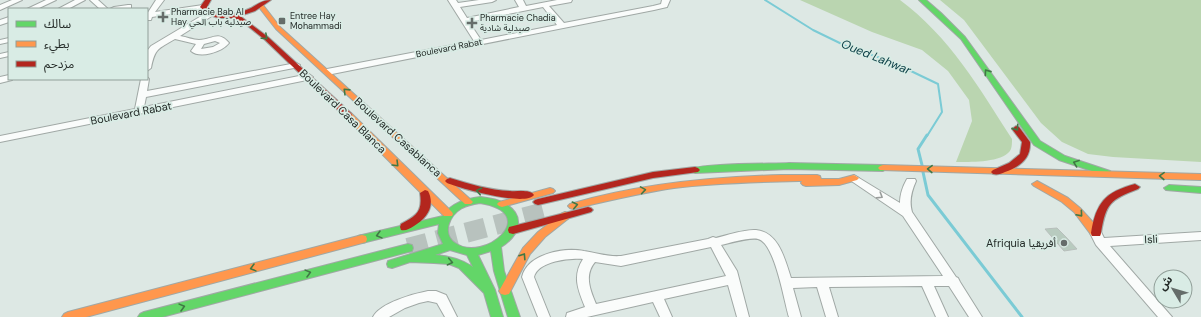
<svg xmlns="http://www.w3.org/2000/svg" width="1201" height="317" viewBox="0 0 1201 317" font-family="'DM Sans','Noto Sans Arabic',sans-serif">
  <style>
    .green { fill: #bad5b0 }
    .lines { fill: none; stroke-linecap: round; stroke-linejoin: round }
    .stream-far1 { stroke: #7bcbd5; stroke-width: 2 }
    .stream { stroke: #7bcbd5; stroke-width: 3 }
    .building { fill: #b8cbbf; stroke: #b8bfbc }
    .highway-tunnel { stroke: #b8c2be; stroke-width: 20; stroke-dasharray: 20 10; stroke-linecap: butt }
    .street-casing { stroke: #a0a8a5; stroke-width: 2 }
    .fast-casing { stroke: #a0a8a5; stroke-width: 2 }
    .slow-casing { stroke: #a0a8a5; stroke-width: 2 }
    .jam-casing { stroke: #a0a8a5; stroke-width: 2 }
    .street { fill: #fafcfb; fill-rule: evenodd }
    .fast { fill: #63d668; fill-rule: evenodd }
    .slow { fill: #ff974d; fill-rule: evenodd }
    .jam { fill: #b3261e; fill-rule: evenodd }
    .oneway { stroke: #407845 }
    .oneway2 { stroke: #9a9e9c }
    .poi-dot { fill: #656d6a; stroke: #d9ece5; stroke-width: 1.5 }
    .labels { text-anchor: middle; stroke-width: 3.5; stroke-linejoin: round; paint-order: stroke }
    .far-poi-label { font-size: 9px; fill: #242b28; stroke: #d9ece5; text-anchor: start }
    .far-street-label { font-size: 9px; fill: #242b28; stroke: #d9ece5 }
    .street-label { font-size: 11px; fill: #242b28; stroke: #d9ece5 }
    .poi-label { font-size: 11px; fill: #242b28; stroke: #d9ece5; text-anchor: end }
    .water-label { font-size: 12px; font-style: italic; fill: #083d44; stroke: #d9ece5 }
  </style>
  <rect width="100%" height="100%" fill="#dde8e4"/>
  <path class="green" d="M800 0H900C949 36 980 89 1012 139 1012 142 1012 146 1011 149 1005 163 969 162 956 162L972 121 969 100 948 71 922 50 872 32Z
    M940 0H1201V162L1113 157 1088 154 1062 142 1041 123 964 20Z"/>
  <g class="lines">
    <path class="stream-far1" d="M765 0 813 30 850 48 890 61 938 84 942 112 927 136"/>
    <path class="stream" d="M922 165 918 149 927 135
      M923 172 928 195 1022 317"/>
  </g>
  <path class="building" d="M1057 228 1066 237 1077 249 1064 251 1045 229Z"/>
  <g class="lines">
    <path class="highway-tunnel" d="M408 248 545 212"/>
    <defs>
      <path id="street" d="M12 0H22L0 10V5Z
        M46 0H56L37 9H27Z
        M75 0H85L68 9H58Z
        M90 0H98L108 9H100Z
        M156 0H164L155 12 203 5 207 7 203 9 152 17 151 20H147V14Z
        M448 0H456L458 3 479 0H496L492 2 460 7 467 18 519 7 515 0H523L526 6 557 0H572L571 2 549 6 564 23 653 6 661 4 662 0H670L667 7 654 10 327 75 323 72 327 69 474 41ZM543 7 557 25 481 40 469 22Z
        M128 5H131V9H110L114 7Z
        M208 12H211L215 14 180 36C187 37 193 40 199 40 212 40 218 30 229 43 222 52 200 59 191 51L196 44 175 39C158 49 155 48 151 68L147 71V51L151 46ZM215 41 220 43 213 47 201 49 204 44Z
        M9 17V22L0 25V20Z
        M9 38V42L0 44V40Z
        M9 52V56L0 58V54Z
        M296 63 300 65 299 67 146 97 144 107 309 74 313 77 312 79 0 142V136L135 109 141 79H147V77L149 79 147 91Z
        M9 75V79L12 80 0 83V77Z
        M854 175 900 203C900 194 903 186 907 179H915L916 181C911 192 909 201 912 212L956 277 958 278 960 282 982 317H969L949 286H934L948 317H936L922 286 829 287 838 317H826L817 287 793 288 801 317H789C784 301 775 243 758 239 750 237 730 243 721 245L737 271 749 317H737L728 285 664 299 672 317H660L653 302 587 317H566L567 313 585 307C578 290 572 276 583 259 570 258 538 261 534 277L550 317H538L522 277C527 254 564 247 584 251 596 253 608 257 621 256L708 239 713 237 716 238C727 235 746 229 756 230 779 232 785 260 791 278L943 276 903 216 850 180 849 178ZM711 247 726 276 596 304C590 290 584 275 595 262L621 266Z
        M1096 229 1100 230 1104 238 1201 232V240L1110 246 1172 317H1158L1096 245 1090 233 1092 230Z
        M428 291H436L446 295 457 317H445L437 303 428 301 419 303 405 308 389 317H373C380 303 413 294 428 291Z"/>
      <path id="fast" d="M919 0H926L941 13 965 37 1040 141 1065 156 1110 171 1112 173 1110 175H1104L1059 160 1034 145 961 39Z
        M789 163 883 165 888 168 883 171 789 169 695 173 690 170C696 163 775 164 789 163Z
        M1169 185 1201 187V193L1166 190 1164 188Z
        M480 197C488 198 497 199 504 203 526 215 520 235 501 247L504 271 520 317H508L494 271 491 251 478 255 495 290 503 317H491L484 293 459 268 449 264 434 263 410 262 392 268 388 267 387 264 388 261 443 244 438 233 439 224 362 243 358 242 357 239 358 236 362 235 443 216C451 203 465 199 480 197ZM480 203C543 213 484 264 455 243 441 233 450 215 462 208 468 205 474 204 480 203ZM450 250 467 255 473 267C461 259 449 256 435 255Z
        M408 244 412 245 413 248 412 251 162 317H138L140 314 144 312Z"/>
      <path id="slow" d="M261 4 263 5 280 27 471 200 473 202 471 204H465L276 29 258 6Z
        M345 113H351L452 212 453 214 452 216H444L345 117 344 115Z
        M883 165 1201 174V180L880 170 878 168 880 166Z
        M781 175H817L820 176 821 179H839L854 175 859 178 857 180 839 185 806 186 803 185 801 183 802 181H799C757 182 716 183 674 188 640 193 607 201 573 209L570 208 568 206 570 204C638 184 710 177 781 175Z
        M1037 181 1068 198 1080 208 1100 230 1101 233 1100 236H1092L1074 212 1062 202 1034 186 1032 184Z
        M550 188 553 189 555 191 553 193 502 207 499 206 497 204 499 202Z
        M565 212 569 214 570 216 569 218 545 237 530 254 509 294 505 295 501 294 499 291 523 248 538 232 561 214Z
        M362 235 366 236 367 239 366 242 86 317H62L64 314 68 312Z"/>
      <path id="jam" d="M205 0H211L207 7C220 18 236 15 251 8 258 4 263 0 271 0L255 11 240 16 268 37 351 113 352 115 351 117H345L264 39 249 27 233 18H218L207 14 200 7Z
        M1016 126 1019 127 1030 142C1031 158 1020 167 1005 172 1001 174 997 175 993 174L991 172 993 170 1009 163 1020 154 1022 142 1012 129Z
        M695 167 698 168 700 170 698 172 653 178 538 205 535 204 533 202 535 200 538 199 653 172Z
        M450 178C470 184 489 190 510 191 517 192 530 189 534 195 525 207 460 188 447 183L445 181 447 179Z
        M1135 184 1140 187 1138 189C1110 200 1106 203 1101 233L1100 236H1092L1091 233C1096 203 1105 192 1135 184Z
        M425 190 428 191C436 206 426 219 414 226 409 229 406 231 401 230L400 227 401 224C416 216 423 212 420 193Z
        M588 207 591 208 593 210 591 212 513 234 509 233 508 230 509 227 513 226Z"/>
    </defs>
    <use href="#street" class="street-casing"/>
    <use href="#fast" class="fast-casing"/>
    <use href="#slow" class="slow-casing"/>
    <use href="#jam" class="jam-casing"/>
    <use href="#street" class="street"/>
    <use href="#fast" class="fast"/>
    <use href="#slow" class="slow"/>
    <use href="#jam" class="jam"/>
  </g>
  <defs><path id="oneway-chevron" d="M-2-3.5L2.5 0L-2 3.5" fill="none" stroke-width="1.6" stroke-linecap="round" stroke-linejoin="round"/></defs>
  <g class="oneway">
    <use href="#oneway-chevron" transform="translate(265 37) rotate(42)"/>
    <use href="#oneway-chevron" transform="translate(987 72) rotate(-125)"/>
    <use href="#oneway-chevron" transform="translate(346 91) rotate(-136)"/>
    <use href="#oneway-chevron" transform="translate(1016 128) rotate(55)"/>
    <use href="#oneway-chevron" transform="translate(1076 163) rotate(-160)"/>
    <use href="#oneway-chevron" transform="translate(396 164) rotate(45)"/>
    <use href="#oneway-chevron" transform="translate(930 169) rotate(-178)"/>
    <use href="#oneway-chevron" transform="translate(1162 176) rotate(-178)"/>
    <use href="#oneway-chevron" transform="translate(643 190) rotate(-9)"/>
    <use href="#oneway-chevron" transform="translate(479 191) rotate(-167)"/>
    <use href="#oneway-chevron" transform="translate(575 205) rotate(-13)"/>
    <use href="#oneway-chevron" transform="translate(1080 214) rotate(49)"/>
    <use href="#oneway-chevron" transform="translate(379 235) rotate(165)"/>
    <use href="#oneway-chevron" transform="translate(523 256) rotate(-57)"/>
    <use href="#oneway-chevron" transform="translate(450 262) rotate(12)"/>
    <use href="#oneway-chevron" transform="translate(253 268) rotate(165)"/>
    <use href="#oneway-chevron" transform="translate(308 273) rotate(-15)"/>
    <use href="#oneway-chevron" transform="translate(182 307) rotate(-15)"/>
  </g>
  <use class="oneway2" href="#oneway-chevron" transform="translate(880 196) rotate(32)"/>
  <g class="poi-dot">
    <path d="M161 11h4v4h4v4h-4v4h-4v-4h-4v-4h4z"/>
    <rect x="278" y="17" width="8" height="8" rx="2"/>
    <path d="M470 17h4v4h4v4h-4v4h-4v-4h-4v-4h4z"/>
    <circle cx="1064" cy="243" r="4"/>
  </g>
  <g class="labels">
    <g class="far-poi-label">
      <text x="171" y="15">Pharmacie Bab Al<tspan x="171" dy="10">Hay صيدلية باب الحي</tspan></text>
      <text x="290" y="19">Entree Hay<tspan x="290" dy="10">Mohammadi</tspan></text>
      <text x="480" y="21">Pharmacie Chadia<tspan x="480" dy="10">صيدلية شادية</tspan></text>
    </g>
    <g class="far-street-label">
      <text transform="translate(449 48) rotate(-11)" y="3">Boulevard Rabat</text>
    </g>
    <g class="street-label">
      <text transform="translate(343 111) rotate(44)" y="4">Boulevard Casa Blanca</text>
      <text transform="translate(131 113) rotate(-11)" y="4">Boulevard Rabat</text>
      <text transform="translate(398 137) rotate(42)" y="4">Boulevard Casablanca</text>
      <text transform="translate(1151 239) rotate(-3)" y="4">Isli</text>
    </g>
    <g class="poi-label">
      <text x="1056" y="247">Afriquia أفريقيا</text>
    </g>
    <g class="water-label">
      <text transform="translate(876 57) rotate(22)" y="4">Oued Lahwar</text>
    </g>
  </g>
  <rect x="8" y="8" width="140" height="72" fill="#d9ece5" stroke="#919f99"/>
  <rect x="16" y="21" width="20" height="6" fill="#63d668" stroke="#919f99"/>
  <text x="44" y="28" font-size="12" fill="#242b28">سالك</text>
  <rect x="16" y="41" width="20" height="6" fill="#ff974d" stroke="#919f99"/>
  <text x="44" y="48" font-size="12" fill="#242b28">بطيء</text>
  <rect x="16" y="61" width="20" height="6" fill="#b3261e" stroke="#919f99"/>
  <text x="44" y="68" font-size="12" fill="#242b28">مزدحم</text>
  <g transform="translate(1173 289) rotate(308)"><circle r="19" fill="#d9ece5" stroke="#919f99"/>
  <path d="M0-3L7 15L0 10L-7 15Z" fill="#656d6a"/>
  <text y="-6" font-size="11" font-weight="bold" text-anchor="middle" fill="#242b28">ش</text>
  </g>
</svg>
